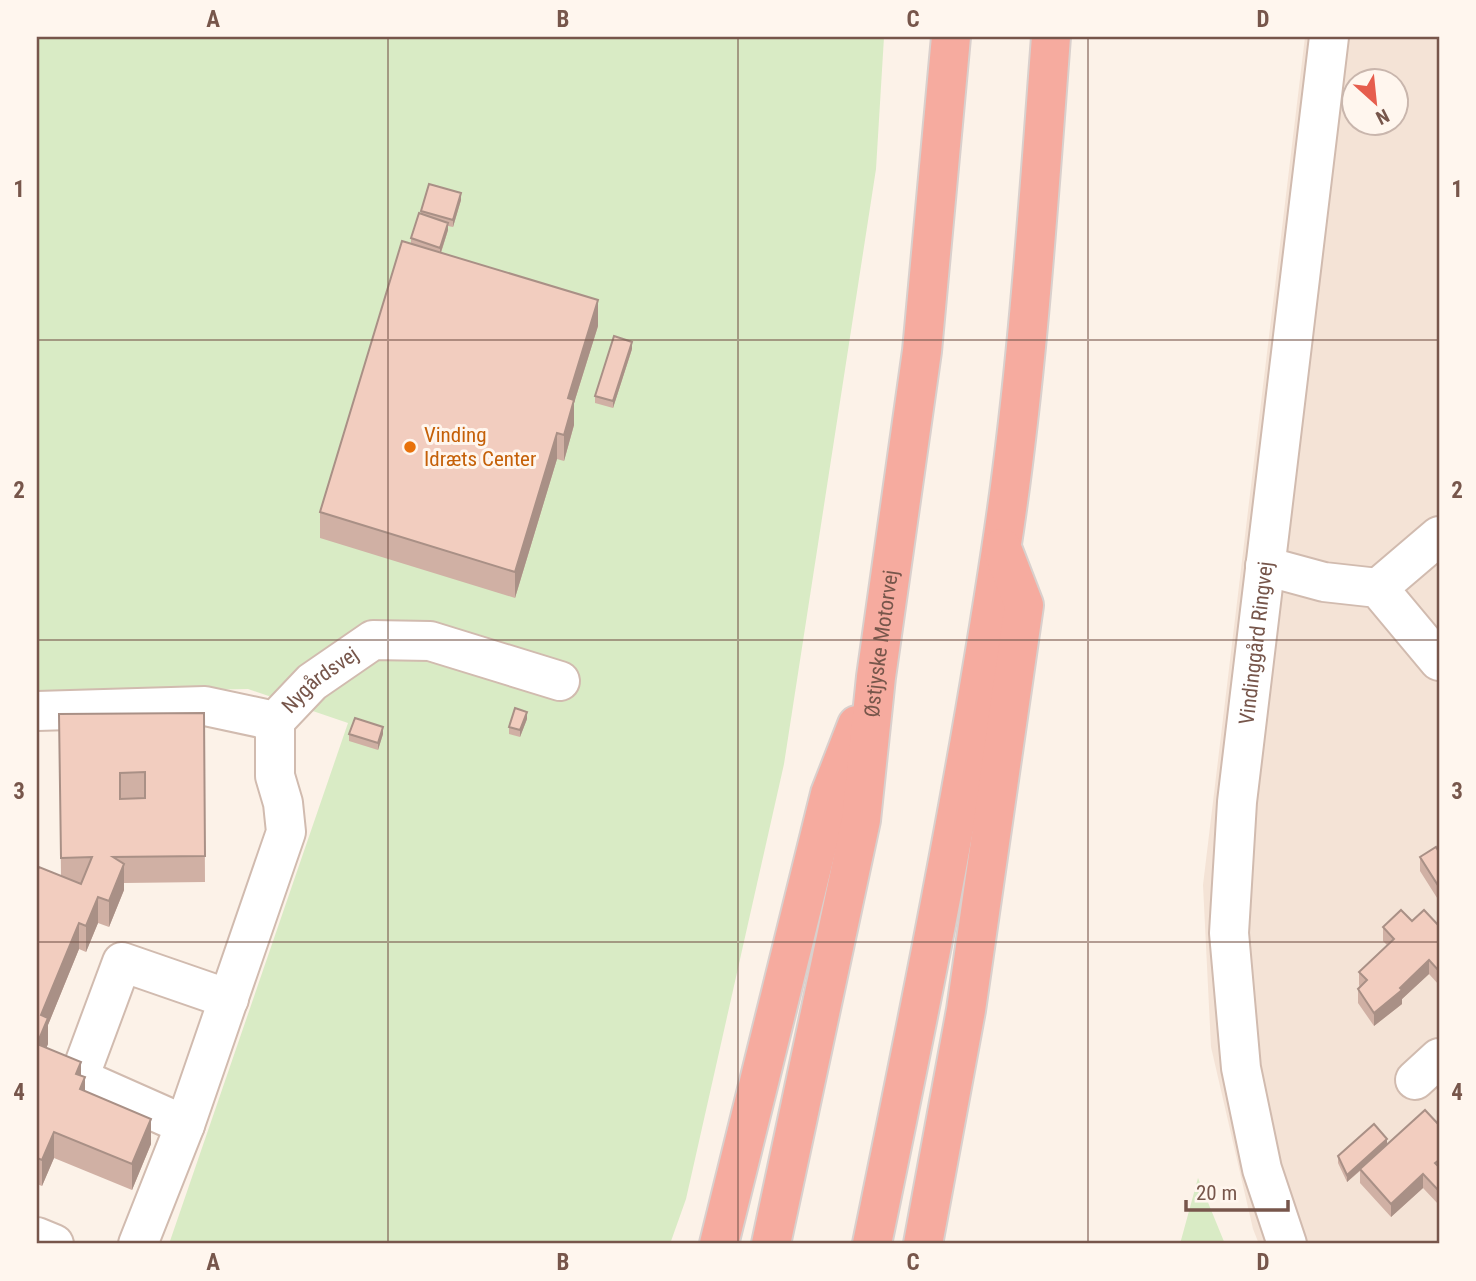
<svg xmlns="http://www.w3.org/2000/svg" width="1476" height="1281" viewBox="0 0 1476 1281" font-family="'Roboto Condensed',sans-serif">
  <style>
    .residential { fill: #f4e3d6; fill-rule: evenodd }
    .green { fill: #d9ebc5 }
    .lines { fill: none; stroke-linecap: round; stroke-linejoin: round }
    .minor-casing { stroke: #d1bbaf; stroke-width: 42 }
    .highway-casing { stroke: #d9d0cd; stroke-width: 42 }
    .minor { stroke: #fff; stroke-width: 38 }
    .highway { stroke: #f6ab9f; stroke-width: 38 }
    .wall { fill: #d0b0a4 }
    .shaded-wall { fill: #a99086 }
    .building { fill: #f2cdbf; stroke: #a99086; stroke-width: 2; fill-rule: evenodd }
    .grid { fill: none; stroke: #77564b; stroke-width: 2; stroke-opacity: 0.55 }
    .food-dot { fill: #e8710a; stroke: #fff6ee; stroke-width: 2.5 }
    .labels { text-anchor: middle; stroke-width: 6; stroke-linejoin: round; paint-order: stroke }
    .food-label { font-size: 21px; fill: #c56008; stroke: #fff6ee; text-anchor: start }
    .street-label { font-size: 21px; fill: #77564b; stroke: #fff6ee }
    .neatline { fill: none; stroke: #77564b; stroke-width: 2.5 }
    .grid-label { font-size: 23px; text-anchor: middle; font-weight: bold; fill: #77564b }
  </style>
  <rect width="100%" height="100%" fill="#fcf2e8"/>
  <path class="residential" d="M1305 37H1439V1244H1259L1253 1229 1211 1047 1203 885ZM1354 80H1396V122H1354Z"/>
  <path class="green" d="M37 37H884L876 169 784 764 686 1199 670 1244H169L348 723 248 689 37 693Z
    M1198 1178 1225 1244H1180Z"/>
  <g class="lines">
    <defs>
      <g id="minor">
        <path d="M1265 566 1324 582 1378 588 1439 661"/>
        <path d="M1378 588 1439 536"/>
        <path id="s1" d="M37 711 205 706 275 721 312 682 373 640 430 641 560 681"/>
        <path d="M1415 1080 1439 1058"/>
        <path d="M185 1125 79 1078 122 962 229 999"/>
        <path d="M37 1237 54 1244"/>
        <path d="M138 1244 185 1125 286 832 283 803 275 776V721"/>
        <path id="s2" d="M1287 1244 1262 1169 1241 1068 1229 933 1237 802 1329 37"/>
      </g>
      <g id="highway">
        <path d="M719 1244 830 794 857 725"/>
        <path id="s3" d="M771 1244 861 820 876 677 922 351 951 37"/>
        <path d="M872 1244C919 1014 966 783 1001 550 1027 381 1038 208 1051 37"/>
        <path d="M923 1244 966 1010 1024 605 1002 548"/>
      </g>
    </defs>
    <use href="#minor" class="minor-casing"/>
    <use href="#highway" class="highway-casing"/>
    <use href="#minor" class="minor"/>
    <use href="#highway" class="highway"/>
  </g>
  <path class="wall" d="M461 200 453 227 448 226V230L441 253 598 326 574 403V425L564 461 557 459 515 598 320 538V512L411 244V238L421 214V211Z
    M632 349 613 408 595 403V396Z
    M1439 359V383L1437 381V361Z
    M204 713 205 882 124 883V890L109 927 98 923 86 952 79 949 48 1025V1044L46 1048 81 1076 85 1091 151 1144 132 1190 54 1158 42 1186 37 1184V872L61 876 59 714Z
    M527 719 520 737 509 734V727Z
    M349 734H383L378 750 349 741Z
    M1439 852V901L1420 871V857Z
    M1412 921 1439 926V985L1429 974 1402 999V1004L1374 1026 1358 1003V989L1360 987 1359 985V972L1387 945 1383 941V927Z
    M1439 1125V1205L1423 1188 1391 1217 1360 1183V1171L1347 1182 1338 1163V1156L1387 1145Z"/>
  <path class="shaded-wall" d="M461 193V200L453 227V220Z
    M448 223V230L440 255V248Z
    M598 300V326L574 403V425L564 461V435L568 398Z
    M632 342V349L613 408V401Z
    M557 433V459L515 598V572Z
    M527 712V719L520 737V730Z
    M383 727V734L378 750V743Z
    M38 776V802L37 804V779Z
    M124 864V890L109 927V901Z
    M98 897V923L86 952V926Z
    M79 923V949L48 1025V1044L37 1070V1044L41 1015Z
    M1429 960V974L1402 999V1004L1374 1026V1013Z
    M81 1062V1086L85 1077V1103L80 1115 76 1074Z
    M151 1119V1144L132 1190V1164Z
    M54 1132V1158L42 1186V1160Z
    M1387 1139V1146L1347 1182V1175Z
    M1423 1174V1188L1391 1217V1204Z"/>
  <path class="building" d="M429 184 461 193 453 220 421 211Z
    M419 213 448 223 440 248 411 238Z
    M402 241 598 300 568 398 574 400 564 435 557 433 515 572 320 512Z
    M614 336 632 342 613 401 595 396Z
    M515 708 527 712 520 730 509 727Z
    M204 713 205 856 113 857 124 864 109 901 98 897 86 926 79 923 41 1015 48 1018 37 1044 81 1062 76 1074 85 1077 80 1089 151 1119 132 1164 54 1132 42 1160 37 1158V872L39 867 81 884 92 857 61 858 59 714ZM145 772V798L120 799V773Z
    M355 718 383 727 378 743 349 734Z
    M1436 847 1439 852V887L1420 857Z
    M1401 910 1412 921 1424 910 1439 926V971L1429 960 1400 988 1402 990 1374 1013 1358 989 1367 980 1359 972 1394 939 1383 927Z
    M1425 1110 1439 1125V1160L1435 1163 1439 1167V1191L1423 1174 1391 1204 1360 1169Z
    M1374 1124 1387 1139 1347 1175 1338 1156Z"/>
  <path class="grid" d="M388 37V1244M738 37V1244M1088 37V1244M37 340H1439M37 640H1439M37 942H1439"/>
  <circle class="food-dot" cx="410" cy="447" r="7"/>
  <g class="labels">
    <g class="food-label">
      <text x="424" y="442">Vinding<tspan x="424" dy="24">Idræts Center</tspan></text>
    </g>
    <g class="street-label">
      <text dy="7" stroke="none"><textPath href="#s2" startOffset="609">Vindinggård Ringvej</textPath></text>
      <text dy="7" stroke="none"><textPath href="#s3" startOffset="611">Østjyske Motorvej</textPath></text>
      <text dy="7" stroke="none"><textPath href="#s1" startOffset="301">Nygårdsvej</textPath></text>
    </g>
  </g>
  <rect width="1476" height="1281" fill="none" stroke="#fff6ee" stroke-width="77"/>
  <g transform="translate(1375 102) rotate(153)"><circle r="33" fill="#fff6ee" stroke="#c9b6ad" stroke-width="2"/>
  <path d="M0-5L12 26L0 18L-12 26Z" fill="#e65d4d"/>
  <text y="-10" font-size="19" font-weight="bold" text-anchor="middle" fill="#77564b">N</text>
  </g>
  <path d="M1186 1200v10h102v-10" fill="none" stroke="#77564b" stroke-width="3.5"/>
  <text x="1196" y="1200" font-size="21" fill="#77564b" stroke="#fff6ee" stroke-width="5" paint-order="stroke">20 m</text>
  <rect x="38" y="38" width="1400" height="1204" class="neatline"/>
  <g class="grid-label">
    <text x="213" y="27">A</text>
    <text x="563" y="27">B</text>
    <text x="913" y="27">C</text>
    <text x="1263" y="27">D</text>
    <text x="19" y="197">1</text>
    <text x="1457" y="197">1</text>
    <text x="19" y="498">2</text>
    <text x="1457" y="498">2</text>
    <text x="19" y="799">3</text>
    <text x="1457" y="799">3</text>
    <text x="19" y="1100">4</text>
    <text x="1457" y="1100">4</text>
    <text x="213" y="1270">A</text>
    <text x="563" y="1270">B</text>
    <text x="913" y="1270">C</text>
    <text x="1263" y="1270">D</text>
  </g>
</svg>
